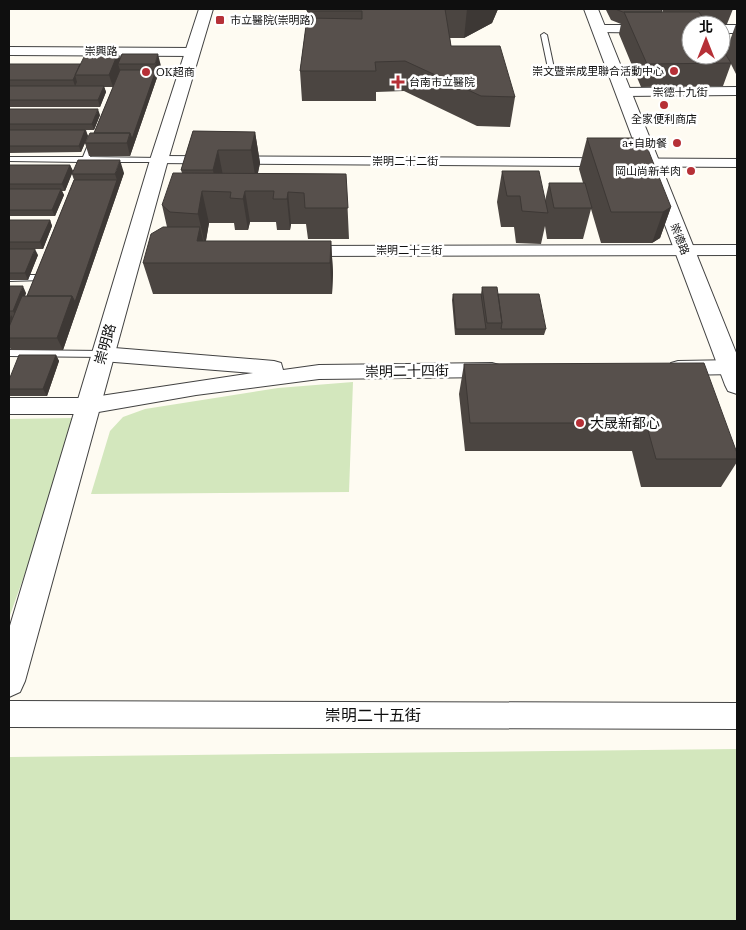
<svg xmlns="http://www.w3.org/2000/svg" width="746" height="930" viewBox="0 0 746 930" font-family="'Roboto Serif','Noto Sans TC',serif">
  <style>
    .green { fill: #d3e7bd }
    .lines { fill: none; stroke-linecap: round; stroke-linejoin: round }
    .service-casing { stroke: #424242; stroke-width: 2 }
    .minor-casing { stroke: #424242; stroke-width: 2 }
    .tertiary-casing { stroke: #424242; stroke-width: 2 }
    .service { fill: #fff; fill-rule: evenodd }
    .minor { fill: #fff; fill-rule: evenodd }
    .tertiary { fill: #fff; fill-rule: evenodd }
    .wall { fill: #4b4541 }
    .shaded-wall { fill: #3d3835 }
    .building { fill: #57504c; stroke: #3d3835 }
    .poi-dot { fill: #b63037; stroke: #fff; stroke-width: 2 }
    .labels { text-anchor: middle; stroke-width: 5; stroke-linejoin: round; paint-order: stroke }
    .far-poi-label { font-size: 11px; fill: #0f0f0f; stroke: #fff; text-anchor: start }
    .far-street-label { font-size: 11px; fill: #0f0f0f; stroke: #fff }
    .street-label { font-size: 14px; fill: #0f0f0f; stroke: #fff }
    .poi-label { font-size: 14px; fill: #0f0f0f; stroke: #fff; text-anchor: start }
    .near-street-label { font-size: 16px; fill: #0f0f0f; stroke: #fff }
  </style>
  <rect width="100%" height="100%" fill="#fefbf2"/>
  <path class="green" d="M353 382 349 492 91 494 110 431 123 417 145 409 278 388Z
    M72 418 42 526 9 618V419Z
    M737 749V921H9V757Z"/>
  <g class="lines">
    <defs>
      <path id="service" d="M544 33 547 35 555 73 552 75 549 73 541 35Z
        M93 138 96 140 90 157 159 158 162 160 159 162H88L85 171 81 173 77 171 81 162 9 161V157H83L90 140Z
        M43 268 47 271 43 280 9 281V275H37L40 269Z
        M9 350 102 351 106 354 102 357 9 356Z"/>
      <path id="minor" d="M599 25H691V33L595 32 593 29Z
        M721 25H737V33H721Z
        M9 47 193 48 199 52 193 56 9 55Z
        M737 87V95L623 96 616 92 623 88Z
        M159 156 737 159V167L154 163 152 160Z
        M737 245V255L303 256 297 255 295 251 297 247 303 246Z
        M102 347 274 361 281 363 283 370 319 365 492 363 499 365 502 370 499 375 492 377 319 379 196 395 87 414H9V398H87L253 373 102 361 95 359 93 354 95 349Z
        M737 360V374L678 375 671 373 668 368 671 363 678 361Z
        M9 701 737 703V729L9 727Z"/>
      <path id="tertiary" d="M199 9H213L168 160 25 681 20 692 9 697V629L150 160Z
        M584 9H598L737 355V394L728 391 725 385Z"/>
    </defs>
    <use href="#service" class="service-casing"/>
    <use href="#minor" class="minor-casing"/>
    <use href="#tertiary" class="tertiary-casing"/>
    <use href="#service" class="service"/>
    <use href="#minor" class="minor"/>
    <use href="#tertiary" class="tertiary"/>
  </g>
  <path class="wall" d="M307 9H498L492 23 464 38H450L451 46 515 97 510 127 477 126 404 91 376 92V101H302L300 71 307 18Z
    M606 9H661L662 12H663L662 9H733L727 24H707L725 54 736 24H737V76L731 64 723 86 641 87 619 34 621 24 611 20 606 10Z
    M118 53 120 59 122 54 161 66 130 156H89L85 143 94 133 113 87H104L106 92 100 107H9V64H80Z
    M9 109 100 115 94 130H86L88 136 81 152 9 153Z
    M193 131 255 132 260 163 258 173 346 174 349 239H308L306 224H291L290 230H277L276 222H250L248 230H235L234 223H209L206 241H331L333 273 332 294H153L143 263 167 227 162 205 182 173 181 170Z
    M587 138 671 207 660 238 652 243H601L591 209 583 239H547L545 226 541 244 516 243 514 227H501L497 202 502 171 545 201 549 183H583L579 169Z
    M9 165H70L73 171 65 191H62L64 195 55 216H9Z
    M124 173 63 350H11L9 346V286L26 293 25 296H27L74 180 72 174Z
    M9 220H50L52 226 43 249H9Z
    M9 249 38 255 28 280H9Z
    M482 287 498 294 546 329 544 335H455L452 300 453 294H481Z
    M56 355 59 361 47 396H9V380Z
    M464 364 737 453V462L721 487H641L632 451H465L459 394Z"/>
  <path class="shaded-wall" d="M467 9H498L492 23 464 38Z
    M118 53 122 64H118L120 70 113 87 109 75Z
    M158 54 161 66 130 156 127 143 156 70 155 64Z
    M75 75 77 82 75 86 73 80Z
    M104 86 106 92 100 107 98 100Z
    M98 109 100 115 94 130 92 124Z
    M85 130 88 136 81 152 79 146Z
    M255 132 260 163 256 181 251 150Z
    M218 150 224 181 217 192 213 170Z
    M120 160 124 173 63 350 57 338 72 296 117 180 115 174Z
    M70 165 73 171 65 191 62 184Z
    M61 189 64 195 55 216 52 210Z
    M202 191 209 223 205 245 198 214Z
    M245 191 250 222 248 230 243 199Z
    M288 192 291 224 290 230 287 199Z
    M671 207 660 238 652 243 663 212Z
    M50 220 52 226 43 249 40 242Z
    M200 227 207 258 197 241Z
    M331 241 333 273 332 294 330 263Z
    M35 249 38 255 28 280 25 273Z
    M23 286 26 293 16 317 13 311Z
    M11 315 15 321 9 336V321Z
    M56 355 59 361 47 396 43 389Z"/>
  <path class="building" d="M307 9H467H445L451 46H500L515 97 481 96 405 61 375 62 376 71H300L307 18 362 19V11H307Z
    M615 9H661L662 12H623Z
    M624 12H699L708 25H691V55H721V47L731 63 647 64Z
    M86 53H118L109 75H75Z
    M122 54H158L155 64H118Z
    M9 64H80L73 80H9Z
    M120 70H156L132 139 130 133H94Z
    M9 86H104L98 100H9Z
    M9 109H98L92 124H9Z
    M9 130H85L79 146H9Z
    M193 131 255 132 251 150H218L213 170H181Z
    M90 133H130L127 143H85Z
    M587 138H633L645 142 671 207 663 212H611Z
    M78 160H120L115 174H72Z
    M9 165H70L62 184H9Z
    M502 171H539L548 213 522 211 520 196H507Z
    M173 173 346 174 348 208H305L304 193 288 192 287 199H273L274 191H245L243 199 230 198 231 192 202 191 198 214 170 212 162 205Z
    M74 180H117L75 302 72 296H27Z
    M549 183H585L592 208H554Z
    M9 189H61L52 210H9Z
    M9 220H50L40 242H9Z
    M163 227H200L197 241H331L330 263H143L151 234Z
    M9 249H35L25 273H9Z
    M9 286H23L13 311H9Z
    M482 287H497L502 323H487Z
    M453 294H481L486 329H456Z
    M498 294H539L546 329H501L502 323Z
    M22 296H72L57 338H9V327Z
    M19 355H56L43 389H9V380Z
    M704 363 737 453V459H656L646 423H470L464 364Z"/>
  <g class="poi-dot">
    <rect x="215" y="15" width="10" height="10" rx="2.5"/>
    <circle cx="674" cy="71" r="5"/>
    <circle cx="146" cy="72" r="5"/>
    <path d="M395.5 74.5h5v5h5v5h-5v5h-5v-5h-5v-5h5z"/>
    <circle cx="664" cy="105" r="5"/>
    <circle cx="677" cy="143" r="5"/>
    <circle cx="691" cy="171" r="5"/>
    <circle cx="580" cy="423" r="5"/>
  </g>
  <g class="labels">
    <g class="far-poi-label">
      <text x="230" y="24">市立醫院(崇明路)</text>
      <text x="664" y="75" text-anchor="end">崇文暨崇成里聯合活動中心</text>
      <text x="156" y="76">OK超商</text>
      <text x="409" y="86">台南市立醫院</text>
      <text x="664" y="123" text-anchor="middle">全家便利商店</text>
      <text x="667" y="147" text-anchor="end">a+自助餐</text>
      <text x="681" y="175" text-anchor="end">岡山尚新羊肉</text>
    </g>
    <g class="far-street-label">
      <text x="101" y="55">崇興路</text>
      <text x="680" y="96">崇德十九街</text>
      <text x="405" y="165">崇明二十二街</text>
      <text transform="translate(680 239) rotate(69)" y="4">崇德路</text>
      <text x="409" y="254">崇明二十三街</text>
    </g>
    <g class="street-label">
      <text transform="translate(105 344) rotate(-74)" y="5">崇明路</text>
      <text transform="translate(407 371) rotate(-1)" y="5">崇明二十四街</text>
    </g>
    <g class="poi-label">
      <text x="590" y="428">大晟新都心</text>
    </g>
    <g class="near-street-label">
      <text x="373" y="721">崇明二十五街</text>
    </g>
  </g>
  <rect width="746" height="930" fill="none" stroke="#0f0f0f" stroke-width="20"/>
  <g transform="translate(706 40)"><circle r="24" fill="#ffffff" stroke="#9f9f9f"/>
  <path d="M0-4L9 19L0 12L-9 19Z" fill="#b63037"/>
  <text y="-8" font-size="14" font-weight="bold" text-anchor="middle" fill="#0f0f0f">北</text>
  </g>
</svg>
